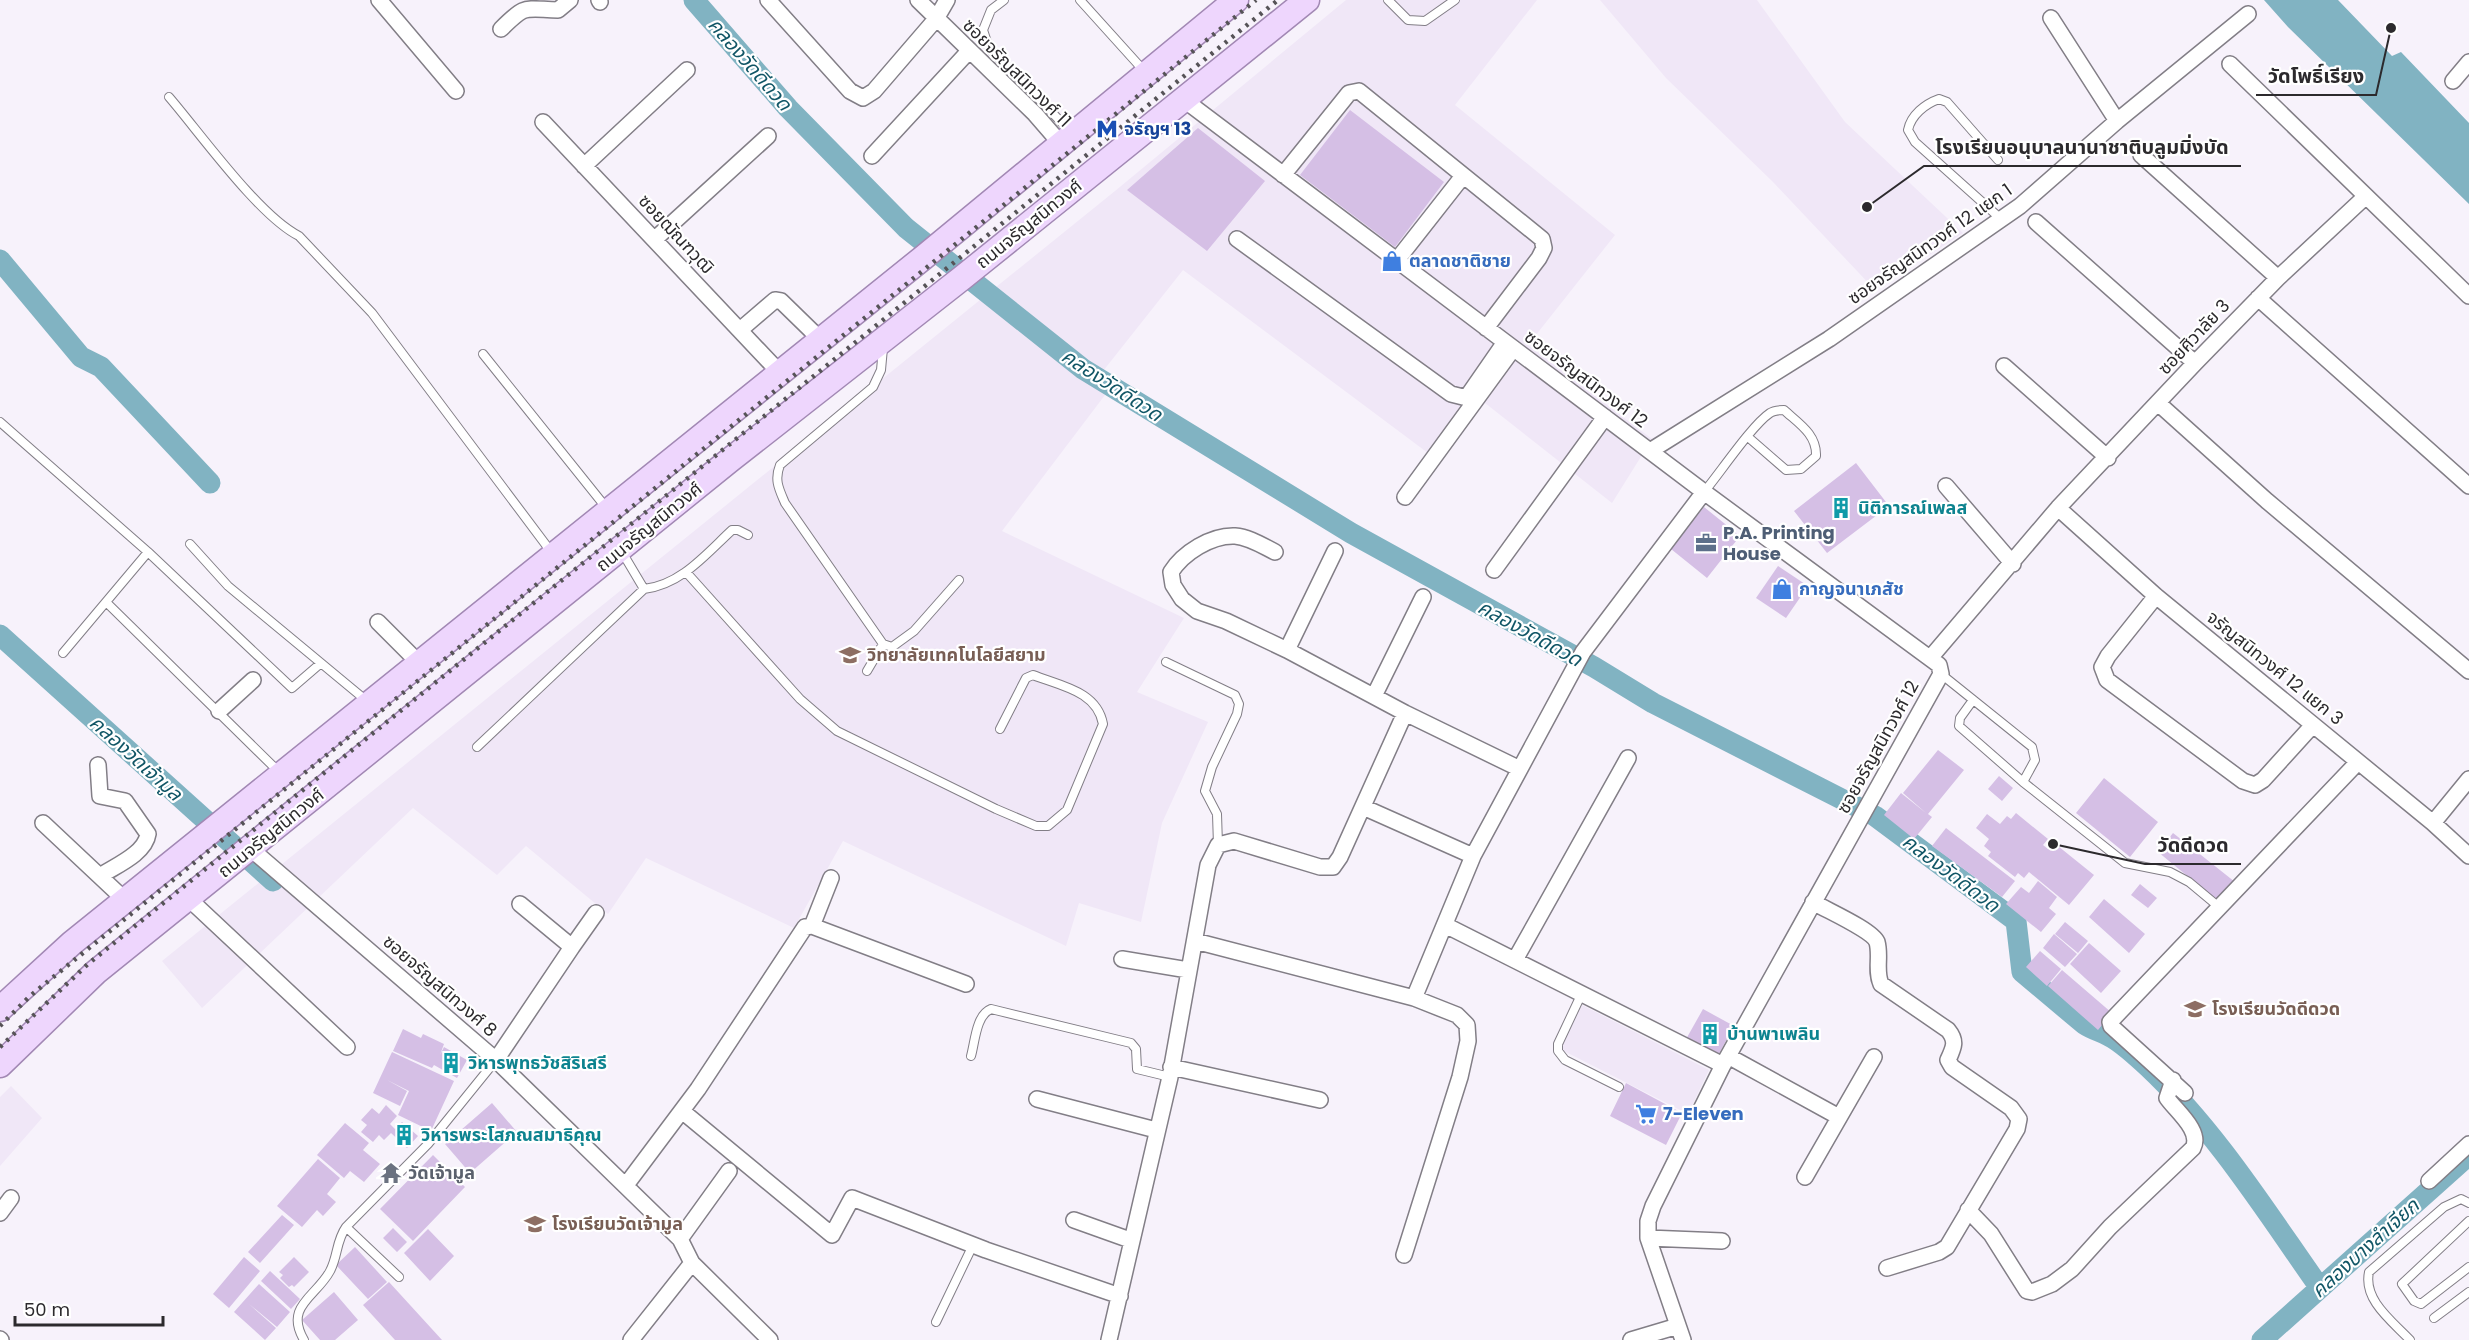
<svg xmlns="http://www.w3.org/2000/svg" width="2469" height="1340" viewBox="0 0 2469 1340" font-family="Poppins,'Noto Sans Thai',sans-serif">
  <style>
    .built { fill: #f0e7f7 }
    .water { fill: #81b3c2 }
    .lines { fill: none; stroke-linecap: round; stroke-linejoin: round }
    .canal { stroke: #81b3c2; stroke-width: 21 }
    .building { fill: #d5bfe5 }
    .service-casing { stroke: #827e86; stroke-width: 10 }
    .minor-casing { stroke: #827e86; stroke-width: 18 }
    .primary-casing { stroke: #a288b4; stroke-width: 27 }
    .service { stroke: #fff; stroke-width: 8 }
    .minor { stroke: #fff; stroke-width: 15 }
    .primary { stroke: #eed6fd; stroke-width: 24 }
    .rail { stroke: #565357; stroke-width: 4.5; stroke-dasharray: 3 6; stroke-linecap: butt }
    .labels { text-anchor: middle; stroke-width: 4.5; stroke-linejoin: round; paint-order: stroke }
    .street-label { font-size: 18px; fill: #2c2a2d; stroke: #fff }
    .transit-label { font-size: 18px; font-weight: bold; fill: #164399; stroke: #fff; text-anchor: start }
    .shop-label { font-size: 18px; font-weight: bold; fill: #366cbe; stroke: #fff; text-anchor: start }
    .culture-label { font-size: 18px; font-weight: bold; fill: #0d838f; stroke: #fff; text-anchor: start }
    .service-label { font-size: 18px; font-weight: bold; fill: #4e5e75; stroke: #fff; text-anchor: start }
    .education-label { font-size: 18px; font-weight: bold; fill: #785e54; stroke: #fff; text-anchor: start }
    .worship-label { font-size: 18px; font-weight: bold; fill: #5b616d; stroke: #fff; text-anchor: start }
    .water-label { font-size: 20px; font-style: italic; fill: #115666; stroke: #fff }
    .leader { fill: none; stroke: #2c2a2d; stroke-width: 2 }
    .callout-dot { fill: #2c2a2d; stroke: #fff; stroke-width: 2 }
    .callout-label { font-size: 20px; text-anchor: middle; font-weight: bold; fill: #2c2a2d; stroke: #fff; stroke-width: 4.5; stroke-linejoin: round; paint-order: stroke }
  </style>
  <rect width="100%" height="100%" fill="#f7f2fb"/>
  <path class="built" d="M1346 0H1537L1455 105 1615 235 1528 345 1652 439 1612 503 1485 403 1440 462 1183 270 1092 385 1105 395 1002 531 1184 618 1137 692 1208 722 1162 823 1141 922 1079 903 1066 946 843 841 794 928 646 858 608 914 526 846 497 875 413 808 202 1008 162 961 1115 191Z
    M1600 0H1757L1845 122 1963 233 1875 290 1773 182 1666 78Z
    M1582 1005 1709 1070 1688 1114 1560 1049Z
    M11 1086 42 1118 0 1166V1097Z"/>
  <path class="water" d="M2264 0H2338L2392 56 2401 52 2469 123V204L2288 27Z"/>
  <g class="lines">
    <path class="canal" d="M694 0 788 108 906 228 1083 369 1351 533 1594 667 1653 703 1875 816 2016 921 2022 972 2084 1024C2093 1030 2100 1031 2109 1036 2123 1043 2137 1057 2148 1067 2216 1131 2267 1213 2320 1288
      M0 260 81 357 101 367 210 483
      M0 635 273 881
      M2262 1340 2469 1155"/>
  </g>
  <path class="building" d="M1350 110 1444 182 1395 247 1300 175Z
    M1198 128 1265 181 1207 251 1127 190Z
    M1856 463 1889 506 1827 553 1794 511Z
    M1704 507 1740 536 1707 578 1671 549Z
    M1778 566 1808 586 1786 618 1756 598Z
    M1938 750 1964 770 1928 814 1932 817 1914 839 1884 815 1901 793 1926 813 1903 793Z
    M1999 776 2013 788 2002 801 1988 789Z
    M2104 778 2158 822 2130 857 2076 813Z
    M2016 813 2048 839 2043 845 2048 849 2053 842 2094 875 2069 905 2029 872 2024 878 2018 873 2015 877 1988 856 1991 852 1984 846 1989 839 1976 828 1987 814 2000 824 2007 816 2011 819Z
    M1946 828 2015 881 2002 897 1932 846Z
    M2173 833 2201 855 2191 867 2201 855 2235 882 2218 901 2158 852Z
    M2038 881 2057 897 2049 908 2056 914 2041 932 2006 904 2021 887 2029 893Z
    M2140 884 2157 898 2148 908 2131 895Z
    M2104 899 2145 934 2129 953 2089 917Z
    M2065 922 2088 941 2078 953 2055 934Z
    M2054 934 2077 954 2065 967 2043 948Z
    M2089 943 2121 971 2101 993 2070 964Z
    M2040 951 2061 969 2047 986 2026 967Z
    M2062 970 2112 1013 2098 1030 2048 986Z
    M1703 1009 1734 1026 1716 1059 1685 1041Z
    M403 1029 421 1038 423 1034 444 1044 440 1055 444 1047 467 1060 457 1078 434 1065 432 1068 393 1051Z
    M392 1052 454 1081 431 1131 398 1115 409 1091 387 1080 407 1091 400 1106 373 1093Z
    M1626 1083 1682 1113 1666 1145 1610 1116Z
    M492 1103 517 1132 470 1173 445 1144Z
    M386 1105 397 1116 390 1124 395 1129 402 1122 418 1136 407 1148 391 1133 384 1140 379 1135 373 1142 361 1132 367 1125 361 1120 372 1108 379 1114Z
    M345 1123 369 1143 363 1150 380 1164 364 1182 350 1171 344 1178 317 1155Z
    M433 1155 465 1187 413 1241 380 1209Z
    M318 1159 340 1178 327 1194 336 1202 323 1216 317 1210 302 1227 277 1206Z
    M282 1215 294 1225 260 1263 248 1252Z
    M393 1228 407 1242 397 1252 383 1238Z
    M428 1229 454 1256 430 1281 404 1253Z
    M355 1247 387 1282 368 1299 336 1265Z
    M244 1257 260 1271 229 1308 213 1294Z
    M294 1257 309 1272 294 1287 292 1285 289 1287 280 1278 283 1275 279 1272Z
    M270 1271 300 1299 291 1309 261 1281Z
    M389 1282 442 1340H395L363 1305Z
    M259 1284 290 1312 277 1327 249 1304 276 1328 265 1340 234 1312Z
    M334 1292 358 1320 335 1340H320L302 1320Z"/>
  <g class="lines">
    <defs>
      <path id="service" d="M1004 0 991 10 983 30 989 48 1070 131
        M1080 0 1145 72
        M1388 0 1408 20 1425 21 1455 0
        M169 97C200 133 259 216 299 236L372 313 552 553
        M1998 160 1947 102 1939 99C1925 104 1911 115 1908 130L1915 142 2001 219
        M483 354 608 510
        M0 422 148 552 292 688 321 663
        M1704 492C1720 473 1752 425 1770 413 1774 410 1779 410 1784 410 1798 423 1817 434 1816 456L1801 469 1786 470 1748 437
        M190 544 228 586 368 702
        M622 552 644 589
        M686 572 800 699 837 731 996 809 1036 826H1048L1067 810 1103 724C1097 691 1061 686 1033 675L1026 678 1000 729
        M106 602 278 771
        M883 644 892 647 914 631 959 580
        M63 653 148 552
        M1166 662 1235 695 1239 704 1237 714 1212 767 1205 791 1217 814 1218 845
        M867 671 883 644 785 503C779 489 774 480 780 465L873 387 881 370 883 348
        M1941 674 2032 747 2035 760 2023 782 2125 863 2170 872 2189 882 2219 907
        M1973 700 1960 718 1959 726 2023 782
        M477 747 644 589C681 585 706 554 732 530H738L748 535
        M1582 993 1558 1044V1051L1565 1060 1619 1087
        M971 1056C975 1042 976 1015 991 1009L1131 1043 1136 1049 1137 1069 1170 1077
        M2469 1221 2402 1284 2414 1301 2421 1304 2469 1267
        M399 1277 346 1227 428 1144 496 1060
        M2434 1318 2469 1292
        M936 1322 973 1245
        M304 1340C284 1306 316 1297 330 1271 338 1256 336 1241 346 1227
        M2410 1340C2392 1321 2363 1300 2369 1272L2444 1207 2461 1199 2469 1203"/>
      <path id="minor" d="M379 0 456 91
        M599 0 600 2
        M768 0 850 91 863 98 874 91 936 19 947 0
        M918 0 1035 114 1061 144
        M2051 18 2117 121
        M501 29C526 4 523 9 558 10L570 0
        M2230 64 2469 296
        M2453 81 2469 62
        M1183 99 1704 492 1939 665 1941 674 1723 1065 1653 1206 1648 1221V1238L1683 1340
        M543 122 780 373
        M2141 155 2278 278
        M872 156 969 51
        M584 166 687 70
        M1283 175 1349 93 1359 91 1542 239 1544 248 1539 258 1486 328
        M2036 222 2195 363
        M655 239 768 136
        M1237 239 1451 394 1463 397 1469 394 1505 342
        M1397 260 1463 176
        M2258 298 2469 486
        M740 330 775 300 781 301 821 340
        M2004 366 2108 458
        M2159 404 2267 501 2469 671
        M1650 451 1829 339 2020 206 2117 121 2248 14
        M1946 486 2013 564
        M1405 497 1513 349
        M2058 508 2156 596 2433 823 2469 856
        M1275 552C1263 546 1249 537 1235 536 1211 535 1183 553 1171 572L1173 585 1182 599 1197 611 1226 621 1287 650 1405 713 1518 768
        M1494 570 1605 417
        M2156 596 2108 656 2102 667 2107 680 2243 781 2255 785 2263 780 2313 725
        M378 622 419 663
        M1287 650 1335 551
        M1931 657 2058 508 2195 363 2278 278 2365 197
        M1374 696 1423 597
        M219 711 253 680
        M98 765 100 796 125 801 148 834C145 854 115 866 100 876
        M1363 807 1473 856
        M43 823 125 900
        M2433 823 2469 779
        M251 849 496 1060 680 1239 692 1263 770 1340
        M189 899 347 1047
        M1813 902C1826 910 1872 930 1877 942 1881 956 1875 971 1881 984L1948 1030C1957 1041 1954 1047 1948 1060L1952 1067 2011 1108 2019 1119 2017 1129 1947 1247 1939 1252 1887 1268
        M1445 925 1723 1065
        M812 926 831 878
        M1195 941 1414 998 1457 1015 1467 1025 1468 1041 1460 1077 1404 1255
        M572 947 596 913
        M1122 959 1188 970
        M1515 960 1628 758
        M1414 998 1473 856 1583 652 1704 492
        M1728 1056 1839 1117
        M496 1060 572 947 520 904
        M1171 1067 1320 1100
        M2185 1093 2111 1026 2110 1022 2358 762
        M1037 1099 1156 1130
        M682 1111 832 1235 852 1198 986 1250 1120 1296
        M1805 1177 1874 1057
        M2429 1181 2469 1144
        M626 1185 698 1089 805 927 812 926 966 984
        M1968 1210 1991 1234 2027 1291 2032 1292 2052 1284 2072 1269 2110 1227 2193 1148C2202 1131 2176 1111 2167 1098L2173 1080
        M0 1213 11 1198
        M1074 1220 1130 1240
        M1648 1238 1722 1241
        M680 1239 729 1171
        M0 1339 1 1340
        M631 1340 692 1263
        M1109 1340 1170 1077 1208 865 1218 845 1234 841 1320 867H1333L1340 857 1405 713
        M1631 1340 1678 1326"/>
      <path id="primary" d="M0 1009 72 943 924 257 1236 0
        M0 1065 96 972 730 460 962 278 1307 0"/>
    </defs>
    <use href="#service" class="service-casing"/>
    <use href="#minor" class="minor-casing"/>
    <use href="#primary" class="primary-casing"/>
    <use href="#service" class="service"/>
    <use href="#minor" class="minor"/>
    <use href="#primary" class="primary"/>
    <path class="rail" d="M0 1026 30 996 1256 0
      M0 1047 88 964 1278 0"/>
  </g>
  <defs>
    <symbol id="metro-bare" viewBox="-9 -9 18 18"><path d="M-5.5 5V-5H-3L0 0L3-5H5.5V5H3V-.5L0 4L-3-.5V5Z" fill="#1a4fb4" stroke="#fff" stroke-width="2.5" paint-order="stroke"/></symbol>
    <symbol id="shop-bare" viewBox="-9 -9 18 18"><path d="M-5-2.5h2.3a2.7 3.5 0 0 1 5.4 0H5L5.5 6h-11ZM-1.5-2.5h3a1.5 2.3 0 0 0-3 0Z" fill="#3f7fe0" stroke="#fff" stroke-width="2.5" paint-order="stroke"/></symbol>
    <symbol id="building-bare" viewBox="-9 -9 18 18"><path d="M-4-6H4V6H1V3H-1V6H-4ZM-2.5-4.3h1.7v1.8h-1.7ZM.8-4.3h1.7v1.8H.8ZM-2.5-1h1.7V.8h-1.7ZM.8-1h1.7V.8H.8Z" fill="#0f9aa8" stroke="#fff" stroke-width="2.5" paint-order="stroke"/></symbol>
    <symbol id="office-bare" viewBox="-9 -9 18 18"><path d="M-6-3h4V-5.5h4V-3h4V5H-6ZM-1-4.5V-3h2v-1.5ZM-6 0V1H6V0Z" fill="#5c6f8a" stroke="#fff" stroke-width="2.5" paint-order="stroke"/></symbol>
    <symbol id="university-bare" viewBox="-9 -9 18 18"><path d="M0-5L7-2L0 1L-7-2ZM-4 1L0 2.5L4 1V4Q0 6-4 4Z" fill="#8d6e63" stroke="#fff" stroke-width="2.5" paint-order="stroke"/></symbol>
    <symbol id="school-bare" viewBox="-9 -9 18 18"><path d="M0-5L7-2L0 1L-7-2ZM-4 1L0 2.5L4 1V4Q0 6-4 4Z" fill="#8d6e63" stroke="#fff" stroke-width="2.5" paint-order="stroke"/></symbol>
    <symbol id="supermarket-bare" viewBox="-9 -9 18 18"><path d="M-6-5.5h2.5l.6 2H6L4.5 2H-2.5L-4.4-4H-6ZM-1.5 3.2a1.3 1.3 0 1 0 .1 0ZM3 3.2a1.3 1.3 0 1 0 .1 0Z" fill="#3f7fe0" stroke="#fff" stroke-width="2.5" paint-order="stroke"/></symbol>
    <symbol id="temple-bare" viewBox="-9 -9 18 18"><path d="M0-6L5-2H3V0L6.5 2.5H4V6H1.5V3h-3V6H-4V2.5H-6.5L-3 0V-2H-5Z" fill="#6b7280" stroke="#fff" stroke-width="2.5" paint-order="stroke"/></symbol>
  </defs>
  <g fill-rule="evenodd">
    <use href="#metro-bare" x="1092" y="114" width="30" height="30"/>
    <use href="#shop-bare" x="1377" y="246" width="30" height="30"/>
    <use href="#building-bare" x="1826" y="493" width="30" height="30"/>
    <use href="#office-bare" x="1691" y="528" width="30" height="30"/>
    <use href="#shop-bare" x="1767" y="574" width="30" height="30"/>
    <use href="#university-bare" x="835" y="640" width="30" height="30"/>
    <use href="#school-bare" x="2180" y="994" width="30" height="30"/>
    <use href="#building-bare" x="1695" y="1019" width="30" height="30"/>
    <use href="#building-bare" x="436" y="1048" width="30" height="30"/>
    <use href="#supermarket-bare" x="1631" y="1099" width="30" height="30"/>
    <use href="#building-bare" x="389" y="1120" width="30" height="30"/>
    <use href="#temple-bare" x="376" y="1158" width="30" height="30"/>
    <use href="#school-bare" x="520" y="1209" width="30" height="30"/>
  </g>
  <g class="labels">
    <g class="street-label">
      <text transform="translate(1017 73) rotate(45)" y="6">ซอยจรัญสนิทวงศ์ 11</text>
      <text transform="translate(1029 224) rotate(-39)" y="6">ถนนจรัญสนิทวงศ์</text>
      <text transform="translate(676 234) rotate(47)" y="6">ซอยฒัณฑวุฒิ</text>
      <text transform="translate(1930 244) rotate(-35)" y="6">ซอยจรัญสนิทวงศ์ 12 แยก 1</text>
      <text transform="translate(2194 337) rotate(-47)" y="6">ซอยศิวาลัย 3</text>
      <text transform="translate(1586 379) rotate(37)" y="6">ซอยจรัญสนิทวงศ์ 12</text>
      <text transform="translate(649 527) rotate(-39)" y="6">ถนนจรัญสนิทวงศ์</text>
      <text transform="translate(2275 668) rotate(39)" y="6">จรัญสนิทวงศ์ 12 แยก 3</text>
      <text transform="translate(1878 747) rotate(-61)" y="6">ซอยจรัญสนิทวงศ์ 12</text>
      <text transform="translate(271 833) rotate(-39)" y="6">ถนนจรัญสนิทวงศ์</text>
      <text transform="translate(440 986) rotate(41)" y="6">ซอยจรัญสนิทวงศ์ 8</text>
    </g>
    <g class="transit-label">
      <text x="1124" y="135">จรัญฯ 13</text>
    </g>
    <g class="shop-label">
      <text x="1409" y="267">ตลาดชาติชาย</text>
      <text x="1799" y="595">กาญจนาเภสัช</text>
      <text x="1663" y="1120">7-Eleven</text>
    </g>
    <g class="culture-label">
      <text x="1858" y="514">นิติการณ์เพลส</text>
      <text x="1727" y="1040">บ้านพาเพลิน</text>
      <text x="468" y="1069">วิหารพุทธวัชสิริเสรี</text>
      <text x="421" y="1141">วิหารพระโสภณสมาธิคุณ</text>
    </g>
    <g class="service-label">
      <text x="1723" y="539">P.A. Printing<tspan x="1723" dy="21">House</tspan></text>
    </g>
    <g class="education-label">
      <text x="867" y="661">วิทยาลัยเทคโนโลยีสยาม</text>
      <text x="2212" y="1015">โรงเรียนวัดดีดวด</text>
      <text x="552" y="1230">โรงเรียนวัดเจ้ามูล</text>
    </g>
    <g class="worship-label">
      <text x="408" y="1179">วัดเจ้ามูล</text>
    </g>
    <g class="water-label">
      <text transform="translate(750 64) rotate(49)" y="7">คลองวัดดีดวด</text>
      <text transform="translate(1112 385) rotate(33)" y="7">คลองวัดดีดวด</text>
      <text transform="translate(1530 633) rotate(29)" y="7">คลองวัดดีดวด</text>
      <text transform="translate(136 758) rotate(42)" y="7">คลองวัดเจ้ามูล</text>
      <text transform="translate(1951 873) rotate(37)" y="7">คลองวัดดีดวด</text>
      <text transform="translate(2365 1248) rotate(-42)" y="7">คลองบางลำเจียก</text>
    </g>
  </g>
  <path class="leader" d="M2391 28L2376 95H2256M1867 207L1924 166H2241M2053 844L2145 864H2241"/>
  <g class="callout-dot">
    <circle cx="2391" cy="28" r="6"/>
    <circle cx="1867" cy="207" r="6"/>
    <circle cx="2053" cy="844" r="6"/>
  </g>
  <g class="callout-label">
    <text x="2316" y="83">วัดโพธิ์เรียง</text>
    <text x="2082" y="154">โรงเรียนอนุบาลนานาชาติบลูมมิ่งบัด</text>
    <text x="2193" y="852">วัดดีดวด</text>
  </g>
  <path d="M15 1316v9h148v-9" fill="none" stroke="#2c2a2d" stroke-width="3"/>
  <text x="24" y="1316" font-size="18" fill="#2c2a2d" stroke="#ffffff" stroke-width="4.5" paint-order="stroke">50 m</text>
</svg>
